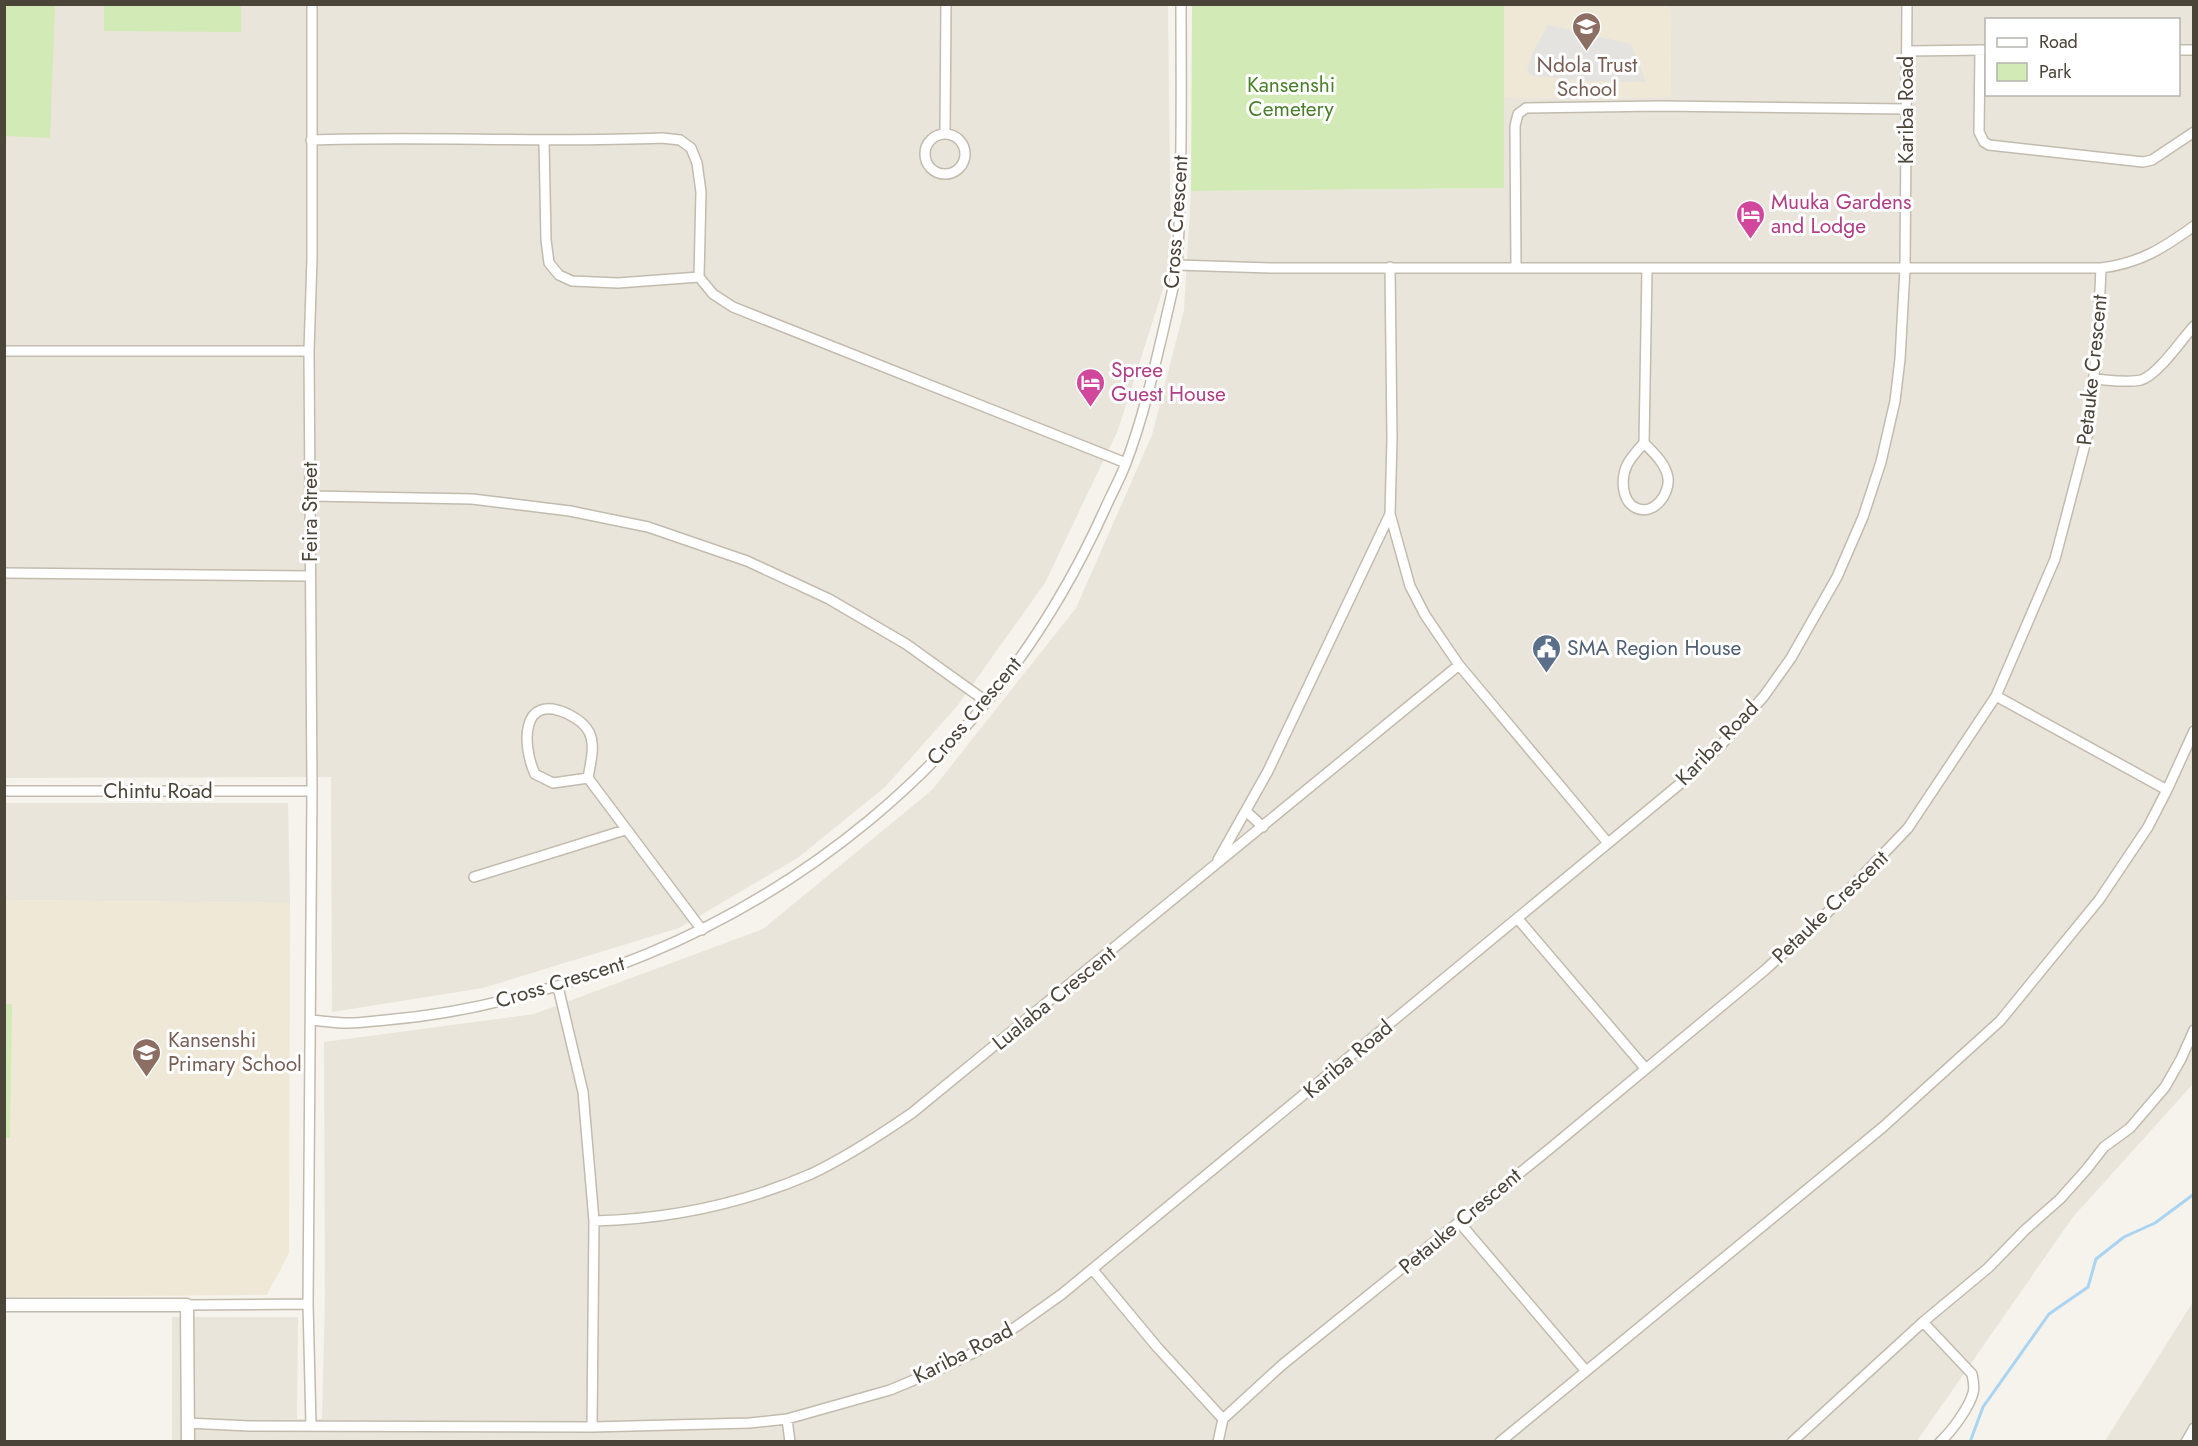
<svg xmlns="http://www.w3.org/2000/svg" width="2198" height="1446" viewBox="0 0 2198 1446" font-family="Jost,sans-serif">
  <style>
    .residential { fill: #eae5da; fill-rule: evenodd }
    .education { fill: #efe8d6 }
    .green { fill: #d2eab5 }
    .parking { fill: #e5e3e0 }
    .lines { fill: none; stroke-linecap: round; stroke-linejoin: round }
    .stream { stroke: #a9d4f2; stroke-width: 3 }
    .minor-casing { stroke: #c2bbae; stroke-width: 12 }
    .tertiary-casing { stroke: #c2bbae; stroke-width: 15 }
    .minor { stroke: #fff; stroke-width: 9 }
    .tertiary { stroke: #fff; stroke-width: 12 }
    .labels { text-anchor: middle; stroke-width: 6; stroke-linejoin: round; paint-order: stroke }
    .education-label { font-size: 21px; fill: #785e54; stroke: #fff }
    .park-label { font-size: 21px; fill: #4a7f2a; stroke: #fff }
    .street-label { font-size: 21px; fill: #4b4439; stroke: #fff }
    .hotel-label { font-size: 21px; fill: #b23c85; stroke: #fff; text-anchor: start }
    .service-label { font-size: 21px; fill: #4e5e75; stroke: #fff; text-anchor: start }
  </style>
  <rect width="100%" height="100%" fill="#f6f3ec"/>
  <path class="residential" d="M4 5H1168L1171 264 1118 430 1045 583 958 705 885 787 799 857 679 928 483 988 332 1012 331 777 5 778Z
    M1670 5H2193V1084L2073 1217 1917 1441H172V1317H298L297 1419H322L325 1297 324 1042 534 1014 763 929 932 790 1076 608 1152 435 1184 310 1191 191 1504 188V98L1671 97ZM1986 20H2178V94H1986Z
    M5 803H288L290 903 5 900Z
    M2193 1302V1441H2105Z"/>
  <path class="education" d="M1504 5H1670L1671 97 1504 98Z
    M5 900 290 903 289 1253 267 1295 5 1297Z"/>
  <path class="green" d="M5 4 55 5 50 138 5 136Z
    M104 5H241V32L104 31Z
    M1192 5H1504V188L1191 191Z
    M5 1004H12L10 1138H4Z"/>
  <path class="parking" d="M1548 25 1631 44 1646 82 1587 81 1532 76 1527 71 1532 54Z"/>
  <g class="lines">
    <path class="stream" d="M1970 1442 1983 1407 2049 1314 2088 1287 2096 1259 2124 1237 2155 1223 2194 1194"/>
    <defs>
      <path id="minor" d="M1980 50 1979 132 1984 142 1989 145 2143 162 2152 160 2194 132
        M2178 50H2194
        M1907 51 1986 50
        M945 133 946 4
        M925 154a20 20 0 1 1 40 0a20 20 0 1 1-40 0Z
        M311 140C428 136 545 143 662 138L680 140 691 148 697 163 701 192 699 277 713 294 733 307 1126 463
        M544 141 546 240 549 263 559 275 572 281 618 283 699 277
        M1177 265 1270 268H2101
        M1390 267 1392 439 1390 514 1410 586 1425 615 1459 665 1608 843
        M1516 267 1515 126 1518 114 1526 108 1660 106 1906 109
        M4 351H309
        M2094 379C2109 380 2127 383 2141 380 2157 376 2182 339 2194 326
        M1644 443C1654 453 1666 464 1668 478 1670 494 1654 516 1636 508 1621 501 1621 478 1627 465 1631 457 1638 450 1644 443L1647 269
        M311 496 472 499 570 511 648 527 747 561 829 599 906 644 987 702
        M4 573 310 576
        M1996 696 2167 790
        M588 778 553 783 535 774C522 746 520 692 568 714 576 718 585 724 589 732 596 746 590 764 588 778L702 930
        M4 791H312
        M1247 812 1263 827
        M1218 860 1268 771 1390 514
        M474 877 625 830
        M1518 919 1645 1068
        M558 987 583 1092 594 1221 592 1427
        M311 1020C323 1021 336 1023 348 1023 361 1023 374 1021 386 1020 432 1016 477 1008 521 996 782 929 993 757 1104 511 1111 495 1120 479 1126 463 1143 418 1154 370 1165 323 1169 304 1175 284 1177 264 1179 241 1179 218 1180 195 1182 132 1181 68 1181 4
        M594 1221C669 1219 742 1204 811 1174 847 1157 880 1135 912 1113L1459 665
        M1459 1222 1586 1371
        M1093 1270 1157 1347 1223 1419
        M187 1305 308 1304
        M1923 1322 1972 1374C1973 1380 1975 1387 1973 1393 1969 1408 1951 1432 1940 1442
        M787 1419 790 1442
        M187 1423 249 1426 592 1427 750 1423 787 1419 890 1390 938 1370 977 1351 1017 1326 1062 1294 1681 783 1721 745 1764 696 1791 658 1837 577 1863 517 1881 462 1895 401 1900 359 1905 269 1907 4
        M311 1425 308 1304 312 791 309 351 312 258V4
        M1218 1442 1223 1419 1282 1365 1547 1151 1765 970 1825 915 1908 828 1996 696 2055 559 2088 433 2098 335 2101 268C2140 263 2162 249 2194 226
        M1500 1442 1883 1127 2000 1021 2099 900 2148 827 2167 790 2194 731
        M1792 1442 1923 1322 1988 1268 2025 1230 2060 1199 2086 1170 2104 1147 2130 1128 2165 1087 2181 1059 2194 1030
        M2186 1442 2194 1428"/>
      <path id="tertiary" d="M4 1305H187L188 1442"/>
    </defs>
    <use href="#minor" class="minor-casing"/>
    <use href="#tertiary" class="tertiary-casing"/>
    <use href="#minor" class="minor"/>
    <use href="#tertiary" class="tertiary"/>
  </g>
  <defs>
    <symbol id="school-pin" viewBox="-11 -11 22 30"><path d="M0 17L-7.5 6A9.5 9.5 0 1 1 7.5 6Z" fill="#8d6e63" stroke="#fff"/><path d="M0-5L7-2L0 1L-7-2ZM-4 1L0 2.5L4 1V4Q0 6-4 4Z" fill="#fff"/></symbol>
    <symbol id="hotel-pin" viewBox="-11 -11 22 30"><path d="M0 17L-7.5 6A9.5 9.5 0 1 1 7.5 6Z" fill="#d1479c" stroke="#fff"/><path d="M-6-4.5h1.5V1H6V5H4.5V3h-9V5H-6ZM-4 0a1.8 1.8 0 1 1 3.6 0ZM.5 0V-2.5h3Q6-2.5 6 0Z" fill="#fff"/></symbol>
    <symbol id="civic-pin" viewBox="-11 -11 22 30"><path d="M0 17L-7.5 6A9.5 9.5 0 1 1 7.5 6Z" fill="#5c6f8a" stroke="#fff"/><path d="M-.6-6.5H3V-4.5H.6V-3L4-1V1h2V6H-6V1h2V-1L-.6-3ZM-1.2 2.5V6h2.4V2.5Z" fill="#fff"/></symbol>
  </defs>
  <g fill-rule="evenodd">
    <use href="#school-pin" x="1570" y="10" width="33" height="45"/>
    <use href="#hotel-pin" x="1734" y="198" width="33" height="45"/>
    <use href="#hotel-pin" x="1074" y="366" width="33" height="45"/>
    <use href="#civic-pin" x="1530" y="632" width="33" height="45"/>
    <use href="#school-pin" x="130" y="1036" width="33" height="45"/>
  </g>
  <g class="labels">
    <g class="education-label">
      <text x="1587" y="72">Ndola Trust<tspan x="1587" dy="24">School</tspan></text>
      <text x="168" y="1047" text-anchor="start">Kansenshi<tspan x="168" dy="24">Primary School</tspan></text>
    </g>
    <g class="park-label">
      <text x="1291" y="92">Kansenshi<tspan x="1291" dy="24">Cemetery</tspan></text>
    </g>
    <g class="street-label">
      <text transform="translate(1906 110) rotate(-90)" y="7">Kariba Road</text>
      <text transform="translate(1176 222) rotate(-86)" y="7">Cross Crescent</text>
      <text transform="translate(2092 370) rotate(-84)" y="7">Petauke Crescent</text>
      <text transform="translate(310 512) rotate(-90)" y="7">Feira Street</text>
      <text transform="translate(974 711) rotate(-50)" y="7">Cross Crescent</text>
      <text transform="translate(1717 743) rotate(-46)" y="7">Kariba Road</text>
      <text x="158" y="798">Chintu Road</text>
      <text transform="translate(1830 907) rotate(-44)" y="7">Petauke Crescent</text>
      <text transform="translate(560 982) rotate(-17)" y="7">Cross Crescent</text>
      <text transform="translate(1054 998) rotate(-39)" y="7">Lualaba Crescent</text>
      <text transform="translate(1348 1059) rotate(-40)" y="7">Kariba Road</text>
      <text transform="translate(1460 1221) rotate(-40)" y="7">Petauke Crescent</text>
      <text transform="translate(963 1353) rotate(-27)" y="7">Kariba Road</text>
    </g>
    <g class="hotel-label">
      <text x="1771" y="209">Muuka Gardens<tspan x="1771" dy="24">and Lodge</tspan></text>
      <text x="1111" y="377">Spree<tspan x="1111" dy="24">Guest House</tspan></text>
    </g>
    <g class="service-label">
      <text x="1567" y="655">SMA Region House</text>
    </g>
  </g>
  <rect width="2198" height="1446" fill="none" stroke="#4b4439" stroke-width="12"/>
  <rect x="1985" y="18" width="195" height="78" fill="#ffffff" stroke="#b7b4b0" stroke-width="1.5"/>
  <rect x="1997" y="38" width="30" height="9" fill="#ffffff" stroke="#b7b4b0" stroke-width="1.5"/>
  <text x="2039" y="48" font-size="18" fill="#4b4439">Road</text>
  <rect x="1997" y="63" width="30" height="18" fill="#d2eab5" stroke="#b7b4b0" stroke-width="1.5"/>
  <text x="2039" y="78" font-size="18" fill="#4b4439">Park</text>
</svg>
